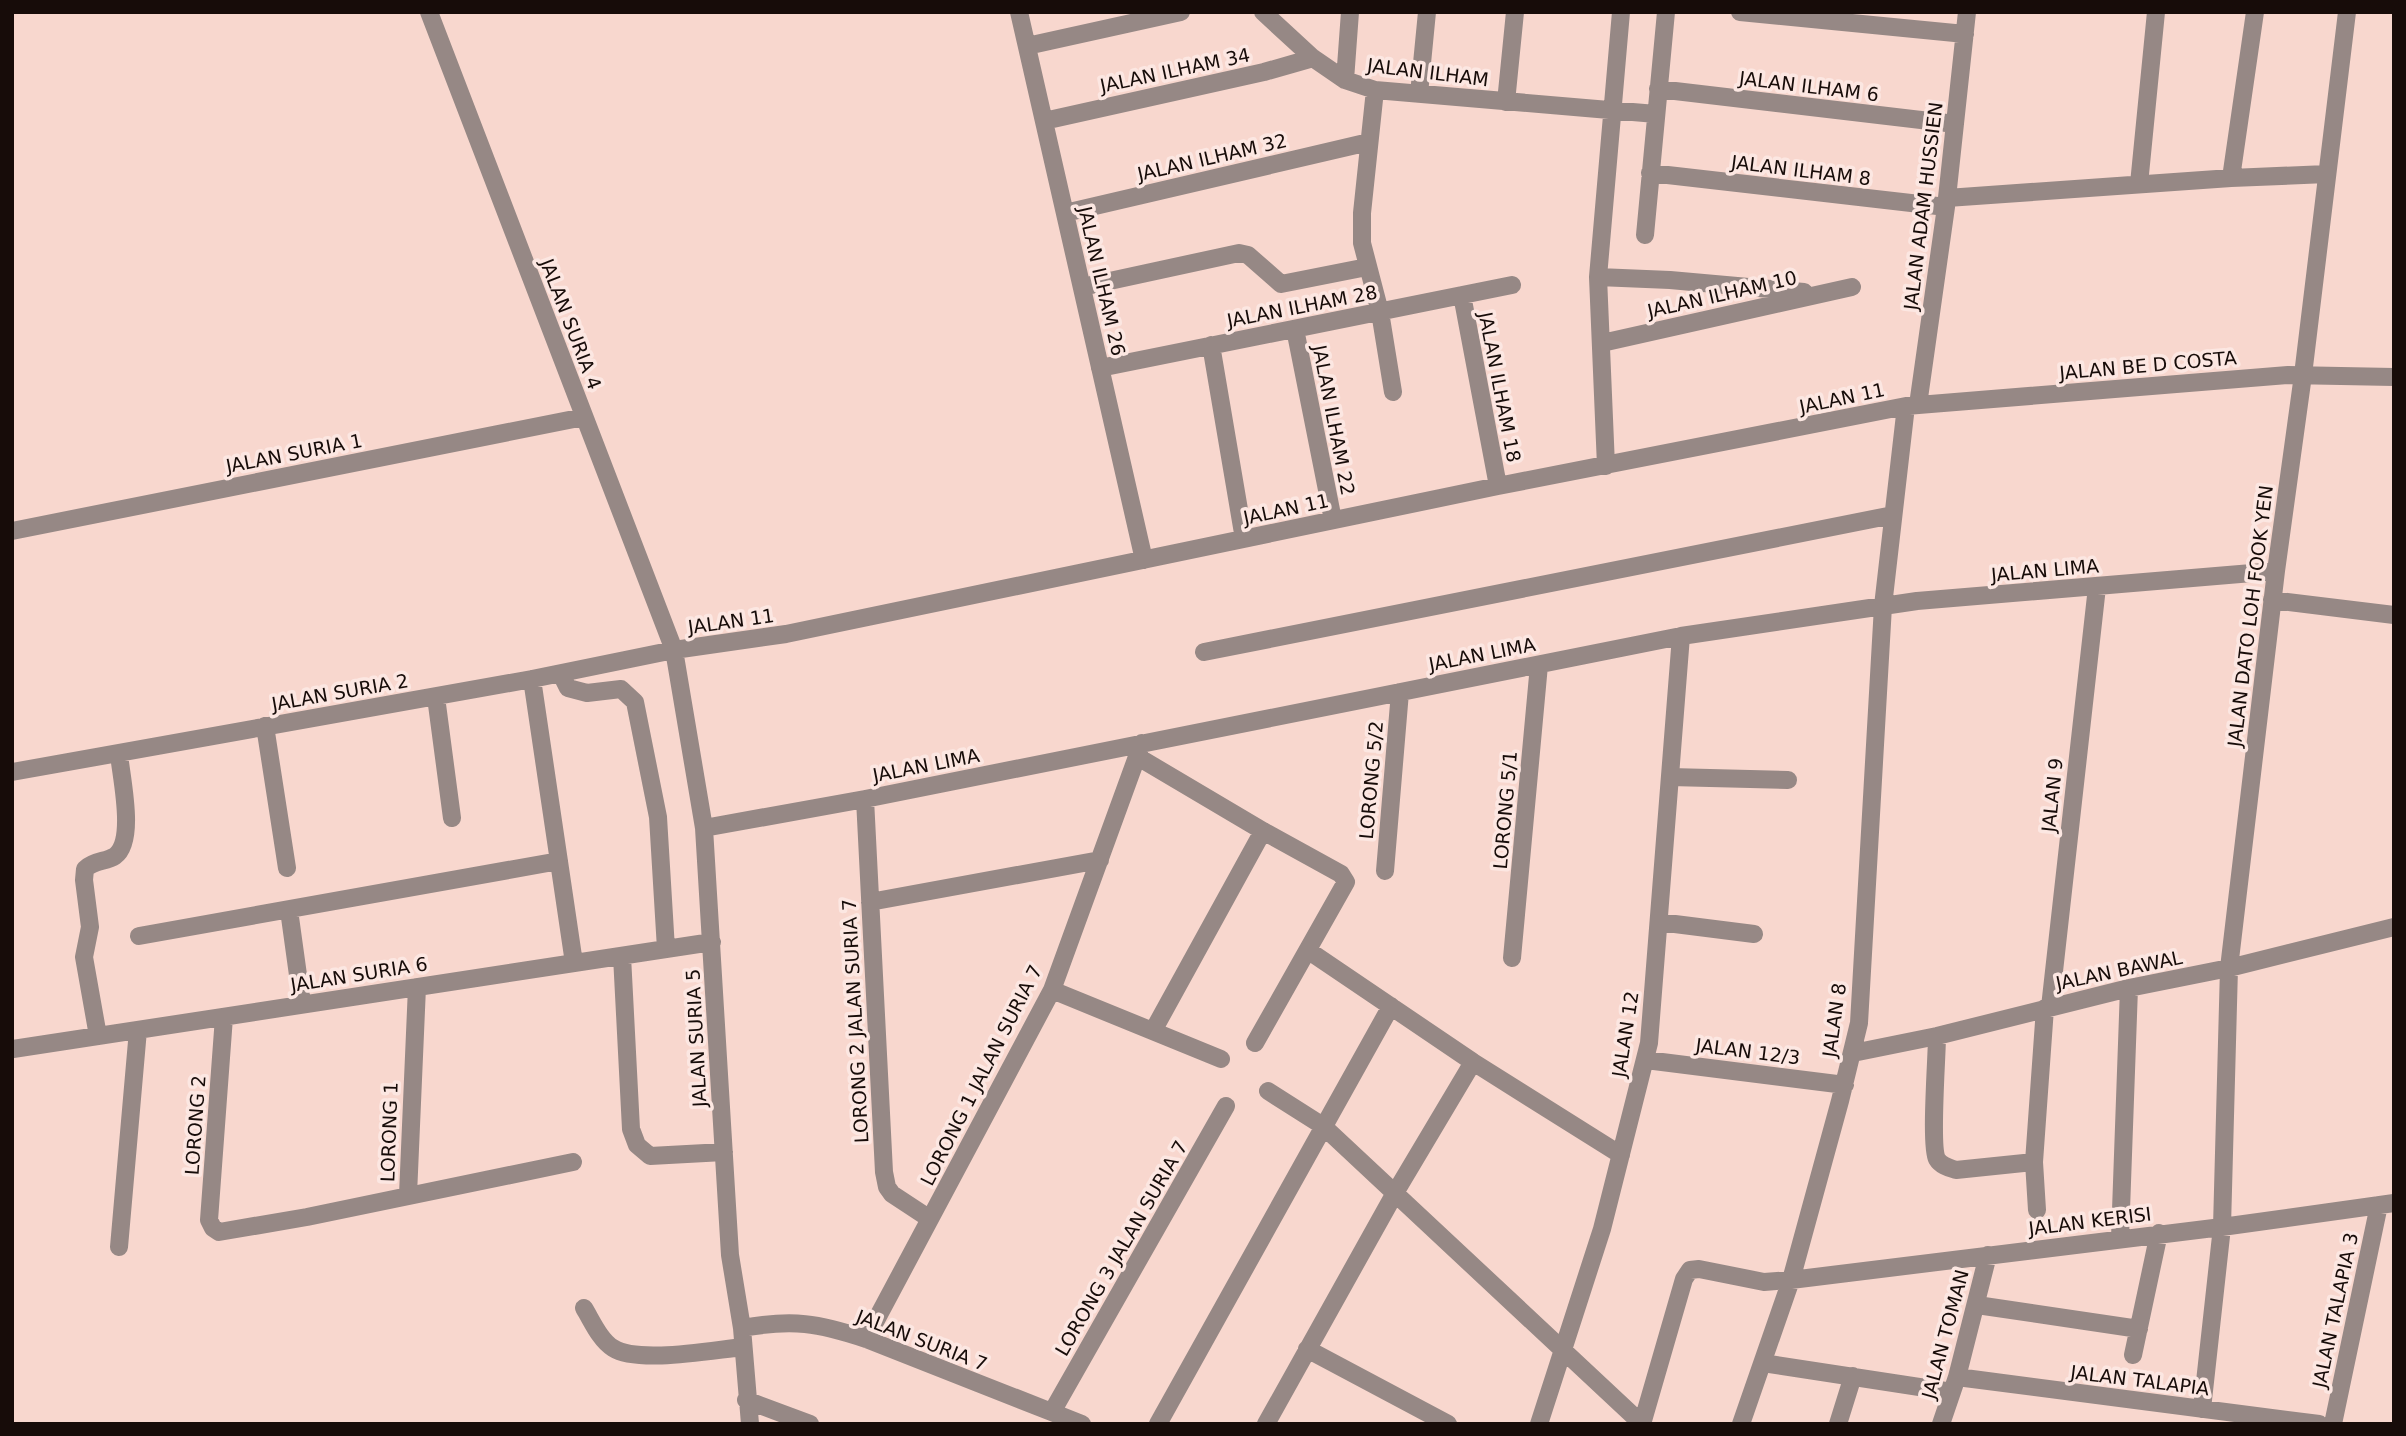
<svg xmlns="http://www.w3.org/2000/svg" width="2406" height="1436" viewBox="0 0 2406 1436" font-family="'DejaVu Sans',sans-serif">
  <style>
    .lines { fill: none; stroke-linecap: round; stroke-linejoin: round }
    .minor { stroke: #968885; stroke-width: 18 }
    .labels { text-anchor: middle; stroke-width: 7; stroke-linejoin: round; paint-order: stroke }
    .street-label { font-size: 19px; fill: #170c09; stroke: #fce7e2 }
  </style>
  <rect width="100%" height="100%" fill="#f8d7ce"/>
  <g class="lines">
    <path class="minor" d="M429 12 674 650 704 828 730 1255 742 1328 750 1424
      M1019 12 1144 560
      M1263 12 1313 58 1345 80 1375 90 1656 114
      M1740 12 1965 34
      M1027 46 1181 12
      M1345 80 1350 12
      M1658 89 1955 124
      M1375 90 1362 213V243L1380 312 1393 392
      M1419 94 1427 12
      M1506 102 1515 12
      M1044 121 1264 72 1313 58
      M1650 173 1946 207
      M2231 178 2255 12
      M2139 184 2156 12
      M1947 198 2231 178 2327 174
      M1065 213 1369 142
      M1645 235 1666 12
      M1598 277 1670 280 1804 292
      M1082 287 1239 253 1248 255 1281 284 1367 267
      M1462 295 1498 486
      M1295 329 1333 520
      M1602 343 1852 287
      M1211 345 1244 539
      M1100 368 1512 285
      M1918 405 1946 207 1967 12
      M1606 466 1598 277 1621 12
      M12 531 584 417
      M2272 600 2394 615
      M1204 652 1893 515
      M561 674 568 688 587 693 621 689 635 702 658 817 666 949
      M532 679 574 963
      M436 697 452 818
      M265 726 287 868
      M1138 757 1263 831 1341 874 1346 882 1255 1043
      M12 772 532 679 674 650 786 634 1498 486 1906 406 2288 375 2394 377
      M1670 777 1788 780
      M865 799 884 1172 887 1187 892 1194 930 1219
      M704 828 865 799 1681 636 1917 601 2276 571
      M1385 871 1400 692
      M870 902 1100 860
      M289 910 302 1004
      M1659 922 1754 934
      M139 936 559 861
      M1309 951 1473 1062 1621 1155
      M622 956 631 1129 637 1145 650 1156 724 1152
      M1512 958 1539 665
      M1052 990 1221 1059
      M2050 1007 2097 587
      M224 1017 209 1220 213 1228 219 1232 307 1217 573 1162
      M1153 1031 1263 831
      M98 1036 84 957 90 927 84 880 85 869C94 860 106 862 115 856 136 841 121 777 119 754
      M1937 1036C1937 1057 1930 1145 1937 1159 1941 1166 1950 1168 1956 1170L2034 1162
      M13 1049 712 942
      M1853 1053 1937 1036 2129 988 2229 968 2394 927
      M1646 1060 1845 1085
      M1268 1091 1323 1126 1642 1424
      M408 1195 417 987
      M2037 1210 2034 1162 2045 1008
      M2120 1238 2129 988
      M119 1247 138 1030
      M1977 1305 2139 1329
      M584 1308C592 1321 600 1340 613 1348 638 1364 712 1350 743 1347
      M742 1328C793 1319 818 1323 866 1339L1082 1424
      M866 1339 1052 990 1142 743
      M1307 1349 1448 1424
      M2133 1355 2159 1233
      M1763 1363 1952 1392
      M1957 1377 2319 1424
      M746 1400 810 1424
      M2202 1409 2222 1227 2229 968 2276 571 2303 375 2347 12
      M1052 1412 1226 1106
      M1158 1424 1391 1006
      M1266 1424 1395 1193 1473 1062
      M1539 1424 1602 1229 1649 1043 1681 636
      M1642 1424 1684 1279 1690 1270 1699 1269 1764 1282 1791 1280 2222 1227 2394 1203
      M1741 1424 1791 1280 1840 1101 1859 1023 1883 606 1906 406
      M1838 1424 1853 1376
      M1941 1424 1957 1377 1988 1255
      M2333 1424 2379 1205"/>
  </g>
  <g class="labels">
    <g class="street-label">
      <text transform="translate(1175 70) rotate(-12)" y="7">JALAN ILHAM 34</text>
      <text transform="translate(1428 72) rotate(7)" y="7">JALAN ILHAM</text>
      <text transform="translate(1809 86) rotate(7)" y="7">JALAN ILHAM 6</text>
      <text transform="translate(1212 157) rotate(-13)" y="7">JALAN ILHAM 32</text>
      <text transform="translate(1801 170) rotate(7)" y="7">JALAN ILHAM 8</text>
      <text transform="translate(1923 206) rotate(-83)" y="7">JALAN ADAM HUSSIEN</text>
      <text transform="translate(1102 281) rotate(77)" y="7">JALAN ILHAM 26</text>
      <text transform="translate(1722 294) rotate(-13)" y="7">JALAN ILHAM 10</text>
      <text transform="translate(1302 306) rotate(-11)" y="7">JALAN ILHAM 28</text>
      <text transform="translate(571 324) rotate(69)" y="7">JALAN SURIA 4</text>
      <text transform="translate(2148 365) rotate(-5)" y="7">JALAN BE D COSTA</text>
      <text transform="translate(1500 387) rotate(79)" y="7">JALAN ILHAM 18</text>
      <text transform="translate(1842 398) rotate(-12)" y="7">JALAN 11</text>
      <text transform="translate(1334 420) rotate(79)" y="7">JALAN ILHAM 22</text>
      <text transform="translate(294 453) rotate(-11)" y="7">JALAN SURIA 1</text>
      <text transform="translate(1286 509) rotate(-12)" y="7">JALAN 11</text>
      <text transform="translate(2045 570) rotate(-5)" y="7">JALAN LIMA</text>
      <text transform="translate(2250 616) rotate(-83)" y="7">JALAN DATO LOH FOOK YEN</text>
      <text transform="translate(731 621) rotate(-8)" y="7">JALAN 11</text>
      <text transform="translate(1482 654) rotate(-11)" y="7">JALAN LIMA</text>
      <text transform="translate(340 692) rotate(-10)" y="7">JALAN SURIA 2</text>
      <text transform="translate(926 765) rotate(-11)" y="7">JALAN LIMA</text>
      <text transform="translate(1371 780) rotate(-85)" y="7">LORONG 5/2</text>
      <text transform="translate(2052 795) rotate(-84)" y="7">JALAN 9</text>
      <text transform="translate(1505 810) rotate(-85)" y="7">LORONG 5/1</text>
      <text transform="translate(2119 970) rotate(-12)" y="7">JALAN BAWAL</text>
      <text transform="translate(359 974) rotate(-9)" y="7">JALAN SURIA 6</text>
      <text transform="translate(1834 1020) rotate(-82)" y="7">JALAN 8</text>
      <text transform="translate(855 1021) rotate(-93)" y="7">LORONG 2 JALAN SURIA 7</text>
      <text transform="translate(1625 1034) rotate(-81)" y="7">JALAN 12</text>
      <text transform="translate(696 1038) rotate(-93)" y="7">JALAN SURIA 5</text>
      <text transform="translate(1748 1051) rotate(7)" y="7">JALAN 12/3</text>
      <text transform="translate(981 1075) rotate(-63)" y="7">LORONG 1 JALAN SURIA 7</text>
      <text transform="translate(195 1125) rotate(-86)" y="7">LORONG 2</text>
      <text transform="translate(389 1132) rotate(-88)" y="7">LORONG 1</text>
      <text transform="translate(2090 1221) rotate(-7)" y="7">JALAN KERISI</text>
      <text transform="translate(1121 1248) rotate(-60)" y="7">LORONG 3 JALAN SURIA 7</text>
      <text transform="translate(2335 1310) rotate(-78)" y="7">JALAN TALAPIA 3</text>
      <text transform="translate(1945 1334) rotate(-75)" y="7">JALAN TOMAN</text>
      <text transform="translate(922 1340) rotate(21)" y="7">JALAN SURIA 7</text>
      <text transform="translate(2140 1380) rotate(7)" y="7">JALAN TALAPIA</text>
    </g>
  </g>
  <rect width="2406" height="1436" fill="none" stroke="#170c09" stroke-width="28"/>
</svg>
